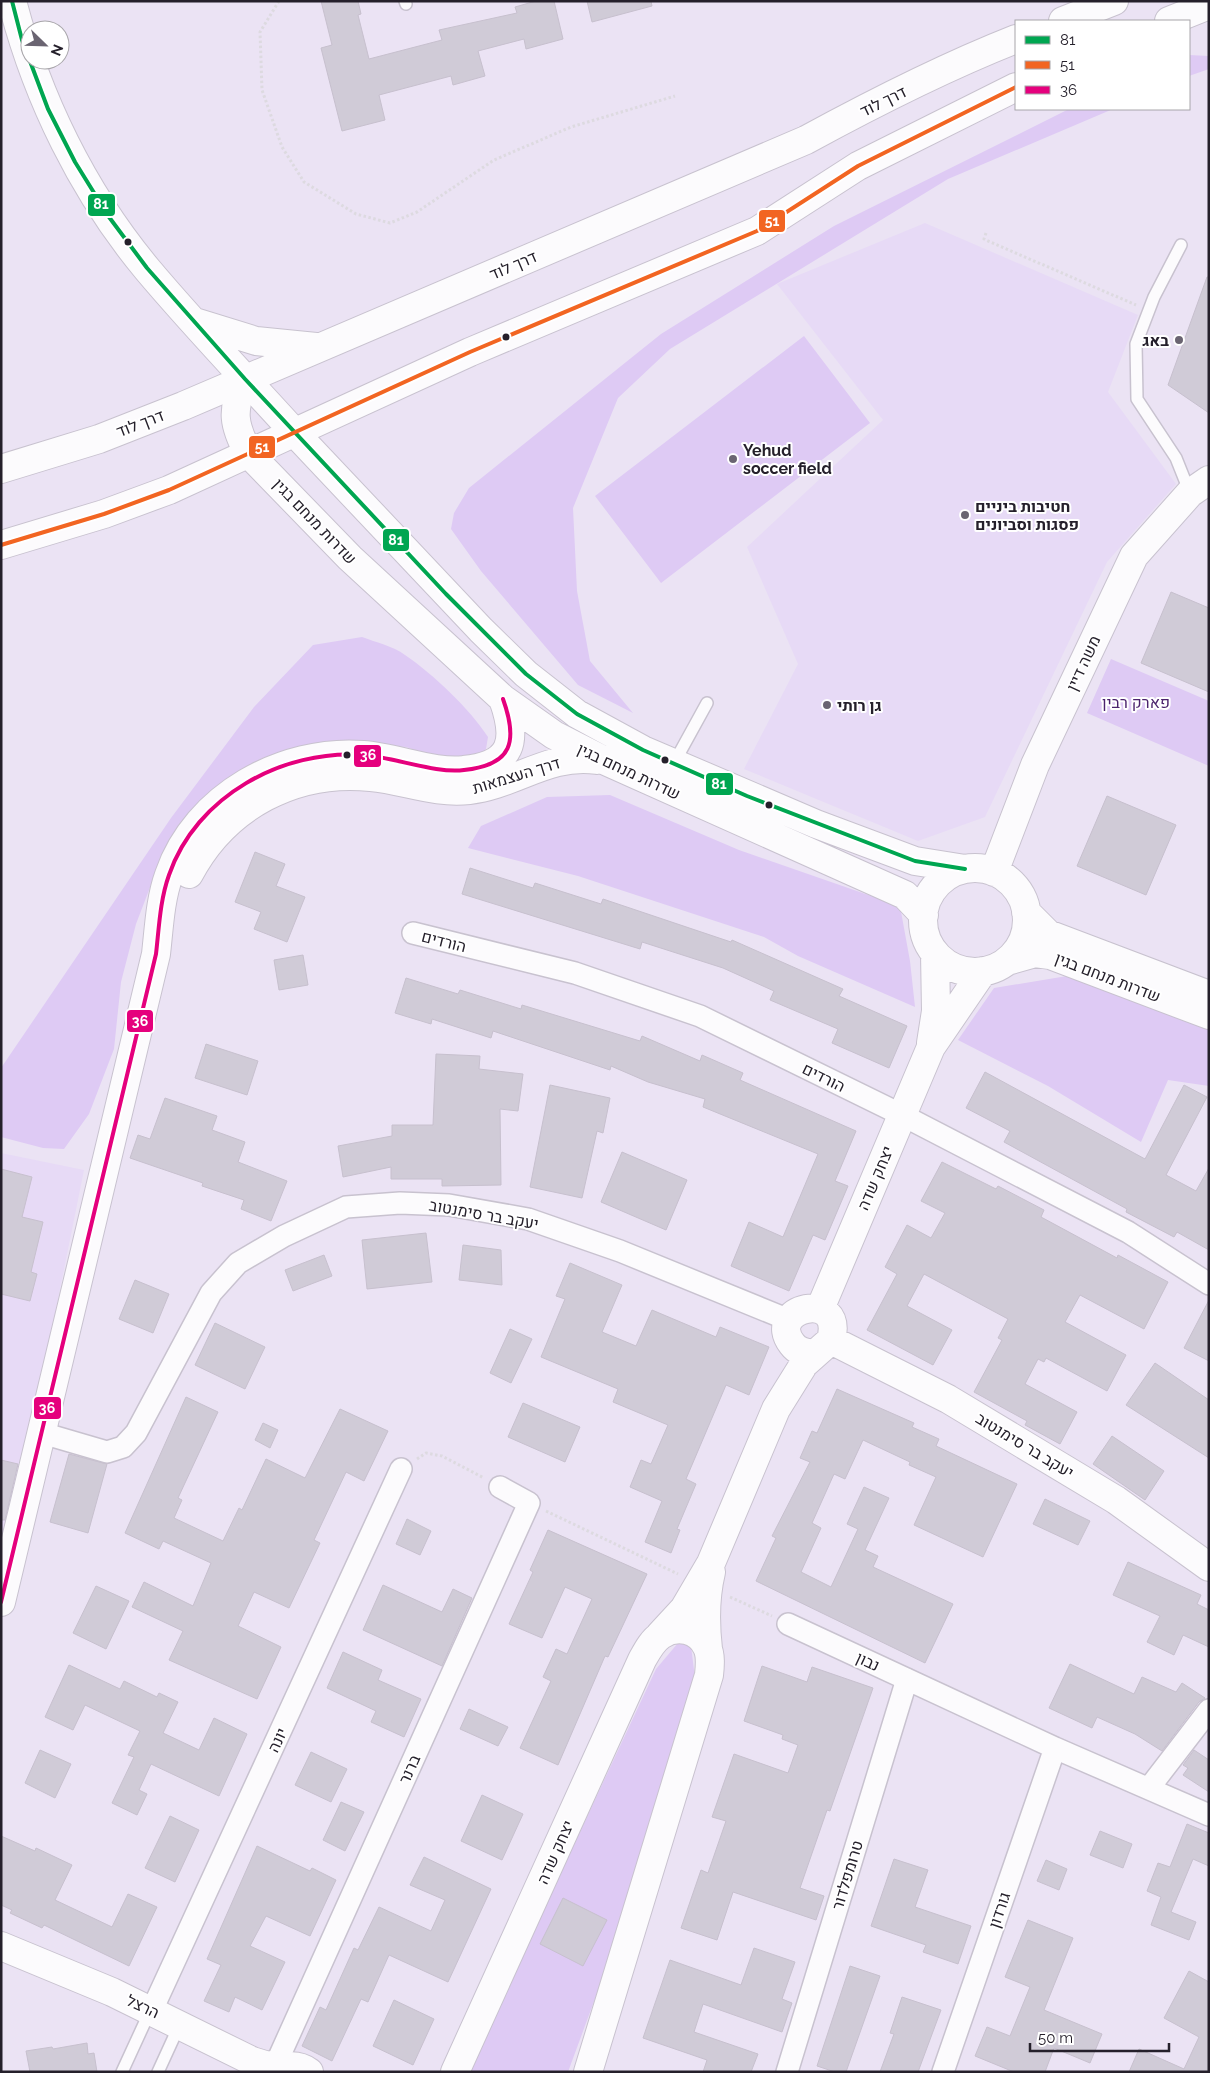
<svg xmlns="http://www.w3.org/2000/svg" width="1210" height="2073" viewBox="0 0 1210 2073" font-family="Raleway,Heebo,sans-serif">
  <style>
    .built { fill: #e7daf6 }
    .green { fill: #decaf4 }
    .building { fill: #d0cbd7; stroke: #c7c0ce }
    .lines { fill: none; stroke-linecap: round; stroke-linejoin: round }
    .service-casing { stroke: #c8c2cf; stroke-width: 14 }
    .minor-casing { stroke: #c8c2cf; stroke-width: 24 }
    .tertiary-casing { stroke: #c8c2cf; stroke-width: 30 }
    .primary-casing { stroke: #c8c2cf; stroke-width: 30 }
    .path { stroke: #dddae0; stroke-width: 3; stroke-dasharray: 2.5 2.5; stroke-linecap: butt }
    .service { stroke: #fcfbfd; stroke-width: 11 }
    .minor { stroke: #fcfbfd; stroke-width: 21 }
    .tertiary { stroke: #fcfbfd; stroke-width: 28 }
    .primary { stroke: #fcfbfd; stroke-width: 28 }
    .bus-1-casing { stroke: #fff; stroke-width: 8 }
    .bus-2-casing { stroke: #fff; stroke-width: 8 }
    .bus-3-casing { stroke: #fff; stroke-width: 8 }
    .bus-1 { stroke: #00a651; stroke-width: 4 }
    .bus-2 { stroke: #f26522; stroke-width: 4 }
    .bus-3 { stroke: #e5007d; stroke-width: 4 }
    .bus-dot { fill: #25202b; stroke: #fff; stroke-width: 2 }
    .poi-dot { fill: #6a6471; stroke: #fff; stroke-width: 2 }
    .labels { text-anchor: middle; stroke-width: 4; stroke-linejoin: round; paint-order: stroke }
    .street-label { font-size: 16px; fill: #25202b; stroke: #fff }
    .poi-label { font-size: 16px; font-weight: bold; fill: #25202b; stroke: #fff; text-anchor: start }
    .park-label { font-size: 16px; fill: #4b236d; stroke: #fff }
    .line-badge { stroke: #fff; stroke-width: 2 }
    .badge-label { font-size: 14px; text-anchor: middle; font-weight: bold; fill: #fff }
  </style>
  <rect width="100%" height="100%" fill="#ebe3f4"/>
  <path class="built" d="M925 223 1138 315 1108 392 1176 484 1107 562 985 817 918 841 744 769 798 664 747 547 883 420 777 284Z
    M1 1153 84 1170 27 1453 1 1560Z"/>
  <path class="green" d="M1189 55 1209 56V69L1189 76Z
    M1069 109H1113L948 179 670 349 618 398 573 508 577 591 590 661 633 713 578 685 481 571 451 529 454 513 469 488 661 334 834 226Z
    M804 336 870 423 661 583 595 496Z
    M362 637C375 642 393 646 405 655 433 674 470 709 488 737L486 749 473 762H452L406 747 356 743H314L271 757 159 864 136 924 121 982 114 1049 89 1114 64 1149 43 1148 1 1137V1068L171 818 254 707 313 645Z
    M1111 659 1209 701V766L1087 713Z
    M610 795 739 850 900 906 910 961 915 1007 798 956 764 937 578 876 468 848 481 826 547 797Z
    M1073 975 1209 1030V1086L1168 1080 1141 1142 1048 1086 958 1040 994 988Z
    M689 1630 697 1694 639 1879 568 2072H468L656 1669Z"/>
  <path class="building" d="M321 1H358L361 14 358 15 369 59 442 40 439 30 517 13 515 7 536 1H554L563 39 526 49 524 39 478 51 485 76 453 85 451 76 379 95 385 120 342 131 321 48 332 45Z
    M587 1H651L652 6 592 22Z
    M1207 277H1209V413L1168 385Z
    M1171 592 1209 608V692L1141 663Z
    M1107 796 1176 825 1146 895 1077 866Z
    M255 852 285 864 276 886 305 897 287 942 254 929 261 912 235 902Z
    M470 868 533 888 535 883 601 904 603 899 731 942 732 940 843 989 839 996 907 1026 889 1068 832 1043 838 1029 770 1000 774 991 723 968 642 942 640 949 462 894Z
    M303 955 308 985 279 990 274 960Z
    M406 978 458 994 460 990 521 1009 522 1005 640 1041 642 1036 700 1061 702 1055 743 1073 740 1080 856 1131 835 1181 848 1186 825 1240 813 1235 789 1291 731 1266 749 1222 783 1237 818 1154 703 1107 705 1099 648 1082 611 1066 610 1070 493 1031 491 1038 432 1019 431 1024 395 1013Z
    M206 1044 258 1061 247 1095 195 1078Z
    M436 1054 480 1056 479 1069 523 1074 518 1111 500 1109 501 1185 442 1186V1179H391V1167L343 1177 338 1146 392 1136V1125H433Z
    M985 1072 1145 1159 1184 1085 1207 1097 1166 1175 1196 1191 1209 1168V1250L1177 1232 1174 1237 1126 1212 1127 1209 1004 1142 1010 1131 966 1108Z
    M550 1085 610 1098 603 1133 597 1131 582 1198 530 1187Z
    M165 1098 217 1116 212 1130 245 1142 238 1162 287 1181 271 1221 241 1209 244 1200 202 1186 203 1183 130 1158 138 1135 150 1139Z
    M622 1152 687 1180 666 1230 601 1202Z
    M942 1162 996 1189 998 1186 1044 1210 1041 1217 1117 1258 1118 1255 1168 1282 1144 1329 1080 1295 1065 1322 1126 1355 1107 1391 1046 1358 1044 1362 1038 1359 1025 1384 1077 1412 1060 1444 1025 1425 1027 1421 974 1392 1002 1340 998 1338 1008 1319 924 1274 907 1306 952 1330 933 1365 867 1330 897 1274 885 1267 907 1225 931 1238 945 1213 921 1201Z
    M1 1169 32 1177 22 1217 43 1222 31 1272 37 1274 30 1301 1 1294Z
    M426 1233 432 1282 367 1289 362 1240Z
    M463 1245 501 1250 502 1285 459 1280Z
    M324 1255 332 1276 293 1291 285 1270Z
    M570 1263 622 1285 602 1332 636 1346 652 1310 716 1337 720 1327 769 1347 749 1395 726 1385 686 1479 696 1484 677 1529 680 1530 671 1553 645 1542 662 1501 630 1487 641 1460 651 1464 668 1425 613 1402 618 1389 541 1357 565 1299 556 1296Z
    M135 1280 169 1294 153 1333 119 1319Z
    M1209 1300V1361L1184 1348Z
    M215 1323 265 1347 245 1389 195 1365Z
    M510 1329 532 1339 511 1383 490 1373Z
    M1155 1363 1209 1400V1458L1126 1405Z
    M837 1389 914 1423 912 1427 939 1439 936 1446 1017 1484 983 1557 914 1525 936 1477 909 1465 910 1462 863 1440 845 1479 834 1474 812 1523 821 1528 801 1572 831 1587 858 1529 847 1524 864 1487 889 1498 865 1550 878 1556 873 1567 953 1604 925 1663 756 1581 776 1538 772 1536 810 1462 800 1458 812 1431 817 1433Z
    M186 1397 218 1412 178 1498 182 1500 174 1518 223 1541 239 1508 242 1510 266 1459 305 1478 340 1409 388 1431 364 1481 346 1472 314 1540 320 1543 289 1608 254 1592 238 1626 281 1647 257 1699 169 1660 183 1631 132 1607 144 1582 193 1606 211 1563 163 1541 159 1549 125 1533Z
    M523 1403 580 1427 565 1462 508 1437Z
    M263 1423 278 1430 270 1448 255 1440Z
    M1112 1436 1164 1471 1145 1500 1093 1464Z
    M69 1454 107 1464 88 1533 50 1522Z
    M1 1460 18 1464 5 1520H1Z
    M1045 1499 1090 1521 1078 1545 1033 1524Z
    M407 1519 431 1531 420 1555 396 1544Z
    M548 1530 647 1574 608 1657 605 1656 558 1765 520 1748 551 1681 543 1677 556 1649 567 1654 592 1599 565 1587 542 1638 509 1624 533 1572 530 1570Z
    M1128 1562 1201 1595 1197 1604 1209 1610V1647L1183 1635 1174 1655 1147 1642 1160 1616 1113 1595Z
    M383 1585 442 1612 453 1589 472 1598 442 1666 363 1630Z
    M96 1586 129 1601 106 1649 73 1633Z
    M343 1652 382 1670 378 1680 421 1699 404 1737 371 1722 376 1711 327 1688Z
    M1070 1664 1134 1694 1142 1677 1176 1692 1182 1683 1205 1698 1199 1702 1162 1751 1135 1734 1097 1717 1092 1728 1049 1708Z
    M69 1665 120 1689 124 1681 157 1697 159 1693 178 1702 163 1733 199 1750 214 1718 247 1734 219 1796 151 1764 139 1790 147 1794 137 1815 112 1803 134 1757 128 1755 140 1731 85 1705 73 1730 45 1717Z
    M762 1666 807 1682 812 1667 873 1688 830 1811 827 1810 800 1888 824 1896 816 1920 733 1892 717 1940 681 1928 701 1870 708 1873 726 1821 712 1817 734 1754 788 1773 798 1745 782 1739 783 1735 744 1721Z
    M469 1709 508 1727 498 1746 460 1729Z
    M40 1750 71 1764 55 1798 25 1783Z
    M1194 1750 1209 1760V1792L1183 1775 1188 1768 1183 1765Z
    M311 1752 347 1769 331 1802 295 1785Z
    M482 1795 523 1814 502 1860 461 1841Z
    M341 1802 364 1812 345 1851 323 1840Z
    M170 1816 199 1830 175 1882 145 1868Z
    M1187 1824 1209 1833V1866L1193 1859 1171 1912 1196 1922 1189 1940 1151 1925 1161 1897 1147 1891 1158 1863 1170 1867Z
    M1100 1831 1132 1844 1123 1868 1090 1855Z
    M1 1836 35 1851 36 1848 72 1865 55 1900 112 1927 128 1894 157 1907 129 1966 44 1925 42 1928 10 1913 12 1910 1 1905Z
    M257 1846 310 1871 312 1868 336 1880 310 1936 266 1916 250 1946 285 1962 262 2010 235 1997 229 2012 204 2001 221 1965 207 1959Z
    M424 1857 491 1889 448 1982 389 1955 368 2002 361 1999 332 2061 302 2046 320 2007 326 2010 354 1948 358 1950 379 1907 431 1931 445 1900 410 1885Z
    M894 1859 928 1870 915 1907 971 1926 958 1964 923 1952 926 1945 871 1926Z
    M1046 1860 1067 1869 1059 1890 1037 1881Z
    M563 1898 607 1920 583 1966 540 1944Z
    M1028 1920 1073 1938 1044 2010 1102 2034 1090 2063 1054 2048 1045 2072H1014L975 2056 987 2027 1010 2036 1030 1987 1005 1977Z
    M754 1948 795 1962 782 1999 792 2003 782 2032 703 2004 694 2032 758 2054 751 2072H703L707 2060 643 2038 670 1960 741 1985Z
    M850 1966 880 1976 846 2072H835L817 2066Z
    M1189 1971 1209 1982V2072H1129L1139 2049 1184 2069 1199 2037 1164 2018Z
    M902 1997 941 2010 918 2072H880L894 2034 890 2033Z
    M394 2000 434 2019 413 2065 373 2046Z
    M87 2043 88 2054 94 2053 97 2072H30L26 2051 52 2047 53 2049Z"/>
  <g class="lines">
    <defs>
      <path id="service" d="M405 1 406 4
        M1181 245 1154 297 1136 344 1137 399 1176 458 1190 493
        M674 763 707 703
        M122 2072 145 2022
        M158 2072 174 2037"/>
      <path id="minor" d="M413 933 575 973 700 1016 902 1115 1128 1232 1209 1284
        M42 1433 107 1452 123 1447 136 1433 211 1293 238 1263 284 1236 346 1207 400 1203 449 1205 528 1219 620 1251 789 1320
        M788 1624 1055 1748 1209 1815
        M1149 1788 1209 1710
        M152 2010 401 1469
        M275 2066 529 1503 500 1487
        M787 2072 907 1679
        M943 2072 1055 1748"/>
      <path id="tertiary" d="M245 379C231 410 233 425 249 454L350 558 503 699 554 735 599 758 905 895 924 915
        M294 432 481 630 526 674 577 714 643 750 816 824 915 861 965 869
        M923 920a52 52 0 1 1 104 0a52 52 0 1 1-104 0Z
        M994 872 1035 765 1134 556 1190 493 1209 480
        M189 874C225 806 295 769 371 777 404 780 435 794 469 790 515 785 548 753 597 760
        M1026 912 1048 934 1209 995
        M1007 961 1035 953 1050 955 1209 1015
        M931 1043 936 1011 935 953
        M820 1309 931 1047 983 971
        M831 1340 948 1399 1116 1500 1209 1567
        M1 1602 156 954C159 928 160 900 169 875 196 796 283 749 363 755 394 757 436 774 464 770 513 765 518 741 503 699
        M660 1635 684 1609 711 1563 776 1409 804 1364 831 1340C845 1288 764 1308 792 1344 798 1352 806 1354 816 1353
        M708 1649C705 1623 705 1597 711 1572
        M1 1946 112 1992 252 2061 265 2065 284 2066
        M273 2072C284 2065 298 2064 309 2072
        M455 2072 642 1660C647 1651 652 1641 661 1635 677 1624 699 1629 707 1647 711 1655 710 1666 709 1675L588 2072"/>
      <path id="primary" d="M12 1C37 98 83 192 147 269 194 325 245 378 294 432
        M1063 21 1114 1
        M1169 21 1209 5
        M195 322 256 341 316 347
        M1 469 99 439 183 406 806 140C874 103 945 67 1016 39
        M1 545 104 514 169 490 470 352 757 231 858 166 1016 87"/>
    </defs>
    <use href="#service" class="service-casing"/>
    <use href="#minor" class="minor-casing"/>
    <use href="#tertiary" class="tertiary-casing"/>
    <use href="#primary" class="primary-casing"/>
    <path class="path" d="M279 1 260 32 262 90 282 147 304 182 356 214 390 223 417 212 494 160 571 127 675 96
      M986 233 984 239 988 241 1136 305
      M417 1459 426 1453 442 1456 484 1478
      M546 1511 678 1574
      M730 1597 772 1616"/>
    <use href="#service" class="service"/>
    <use href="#minor" class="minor"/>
    <use href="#tertiary" class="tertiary"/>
    <use href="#primary" class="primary"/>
    <defs>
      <path id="bus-1" d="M12 1 22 40 48 109 75 162 109 217 147 268 245 379 446 594 526 674 577 714 643 750 747 796 915 861 965 869"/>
      <path id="bus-2" d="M1 545 104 514 169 490 470 352 757 231 858 166 1016 87"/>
      <path id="bus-3" d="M1 1602 156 954C159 928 160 900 169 875 196 796 283 749 363 755 394 757 436 774 464 770 513 765 518 741 503 699"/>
    </defs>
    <use href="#bus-1" class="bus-1-casing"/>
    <use href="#bus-2" class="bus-2-casing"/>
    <use href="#bus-3" class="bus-3-casing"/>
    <use href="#bus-1" class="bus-1"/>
    <use href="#bus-2" class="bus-2"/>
    <use href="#bus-3" class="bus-3"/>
  </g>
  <g class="bus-dot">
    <circle cx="128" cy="242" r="4.5"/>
    <circle cx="506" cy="337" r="4.5"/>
    <circle cx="347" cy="755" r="4.5"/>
    <circle cx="665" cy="760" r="4.5"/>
    <circle cx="769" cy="805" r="4.5"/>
  </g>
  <g class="poi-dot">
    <circle cx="1179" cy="340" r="5"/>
    <circle cx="733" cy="459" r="5"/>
    <circle cx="965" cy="515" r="5"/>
    <circle cx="827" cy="705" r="5"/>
  </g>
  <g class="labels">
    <g class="street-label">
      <text transform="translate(883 101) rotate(-26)" y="6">דרך לוד</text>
      <text transform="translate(513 265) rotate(-23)" y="6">דרך לוד</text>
      <text transform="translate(140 423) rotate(-21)" y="6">דרך לוד</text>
      <text transform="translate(315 521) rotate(46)" y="6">שדרות מנחם בגין</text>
      <text transform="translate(1083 663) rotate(-65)" y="6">משה דיין</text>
      <text transform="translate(629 771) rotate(25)" y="6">שדרות מנחם בגין</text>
      <text transform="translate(516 775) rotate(-17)" y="6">דרך העצמאות</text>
      <text transform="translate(444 941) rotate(14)" y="6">הורדים</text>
      <text transform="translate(1108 977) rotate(21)" y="6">שדרות מנחם בגין</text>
      <text transform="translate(824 1077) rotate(26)" y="6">הורדים</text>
      <text transform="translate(875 1178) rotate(-67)" y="6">יצחק שדה</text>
      <text transform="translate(484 1214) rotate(10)" y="6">יעקב בר סימנטוב</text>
      <text transform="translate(1025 1445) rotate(31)" y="6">יעקב בר סימנטוב</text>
      <text transform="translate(868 1661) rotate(25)" y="6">נבון</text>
      <text transform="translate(277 1740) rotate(-65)" y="6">יונה</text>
      <text transform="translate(409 1769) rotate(-66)" y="6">ברנר</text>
      <text transform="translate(555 1852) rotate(-66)" y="6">יצחק שדה</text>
      <text transform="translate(847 1875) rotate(-73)" y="6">טרומפלדור</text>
      <text transform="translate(999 1910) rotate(-71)" y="6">גורדון</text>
      <text transform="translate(143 2006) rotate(25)" y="6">הרצל</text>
    </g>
    <g class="poi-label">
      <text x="1169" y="346" text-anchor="end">באג</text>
      <text x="743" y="456">Yehud<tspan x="743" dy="18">soccer field</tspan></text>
      <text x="975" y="512">חטיבות ביניים<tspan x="975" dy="18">פסגות וסביונים</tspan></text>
      <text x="837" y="711">גן רותי</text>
    </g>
    <g class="park-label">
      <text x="1136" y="708">פארק רבין</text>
    </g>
  </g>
  <g class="line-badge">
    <rect x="87" y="193" width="29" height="24" rx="5" fill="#00a651"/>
    <rect x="758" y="209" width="28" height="24" rx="5" fill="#f26522"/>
    <rect x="248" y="435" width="28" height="24" rx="5" fill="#f26522"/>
    <rect x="382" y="528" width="28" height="24" rx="5" fill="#00a651"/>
    <rect x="353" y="744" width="29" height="24" rx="5" fill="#e5007d"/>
    <rect x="705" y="772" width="29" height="24" rx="5" fill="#00a651"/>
    <rect x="126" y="1009" width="28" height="24" rx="5" fill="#e5007d"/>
    <rect x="33" y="1396" width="29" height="24" rx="5" fill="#e5007d"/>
  </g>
  <g class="badge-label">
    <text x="101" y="209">81</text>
    <text x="772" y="226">51</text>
    <text x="262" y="452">51</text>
    <text x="396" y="545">81</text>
    <text x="368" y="760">36</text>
    <text x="719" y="789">81</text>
    <text x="140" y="1026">36</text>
    <text x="47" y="1413">36</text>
  </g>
  <rect width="1210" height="2073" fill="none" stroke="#25202b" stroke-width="5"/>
  <rect x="1015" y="20" width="175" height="90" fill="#ffffff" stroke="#a8a6aa"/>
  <rect x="1025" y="36" width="25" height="8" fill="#00a651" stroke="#a8a6aa"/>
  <text x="1060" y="45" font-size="15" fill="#25202b">81</text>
  <rect x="1025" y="61" width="25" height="8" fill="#f26522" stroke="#a8a6aa"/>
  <text x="1060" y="70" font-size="15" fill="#25202b">51</text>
  <rect x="1025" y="86" width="25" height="8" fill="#e5007d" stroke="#a8a6aa"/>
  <text x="1060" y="95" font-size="15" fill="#25202b">36</text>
  <g transform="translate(45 45) rotate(113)"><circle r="24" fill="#ffffff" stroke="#a8a6aa"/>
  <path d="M0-4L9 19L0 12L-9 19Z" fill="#6a6471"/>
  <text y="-8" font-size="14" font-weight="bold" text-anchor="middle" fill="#25202b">N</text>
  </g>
  <path d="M1030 2043v8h139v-8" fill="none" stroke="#25202b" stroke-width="2.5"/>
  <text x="1038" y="2043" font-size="15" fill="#25202b" stroke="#ffffff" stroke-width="4" paint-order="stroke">50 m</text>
</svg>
